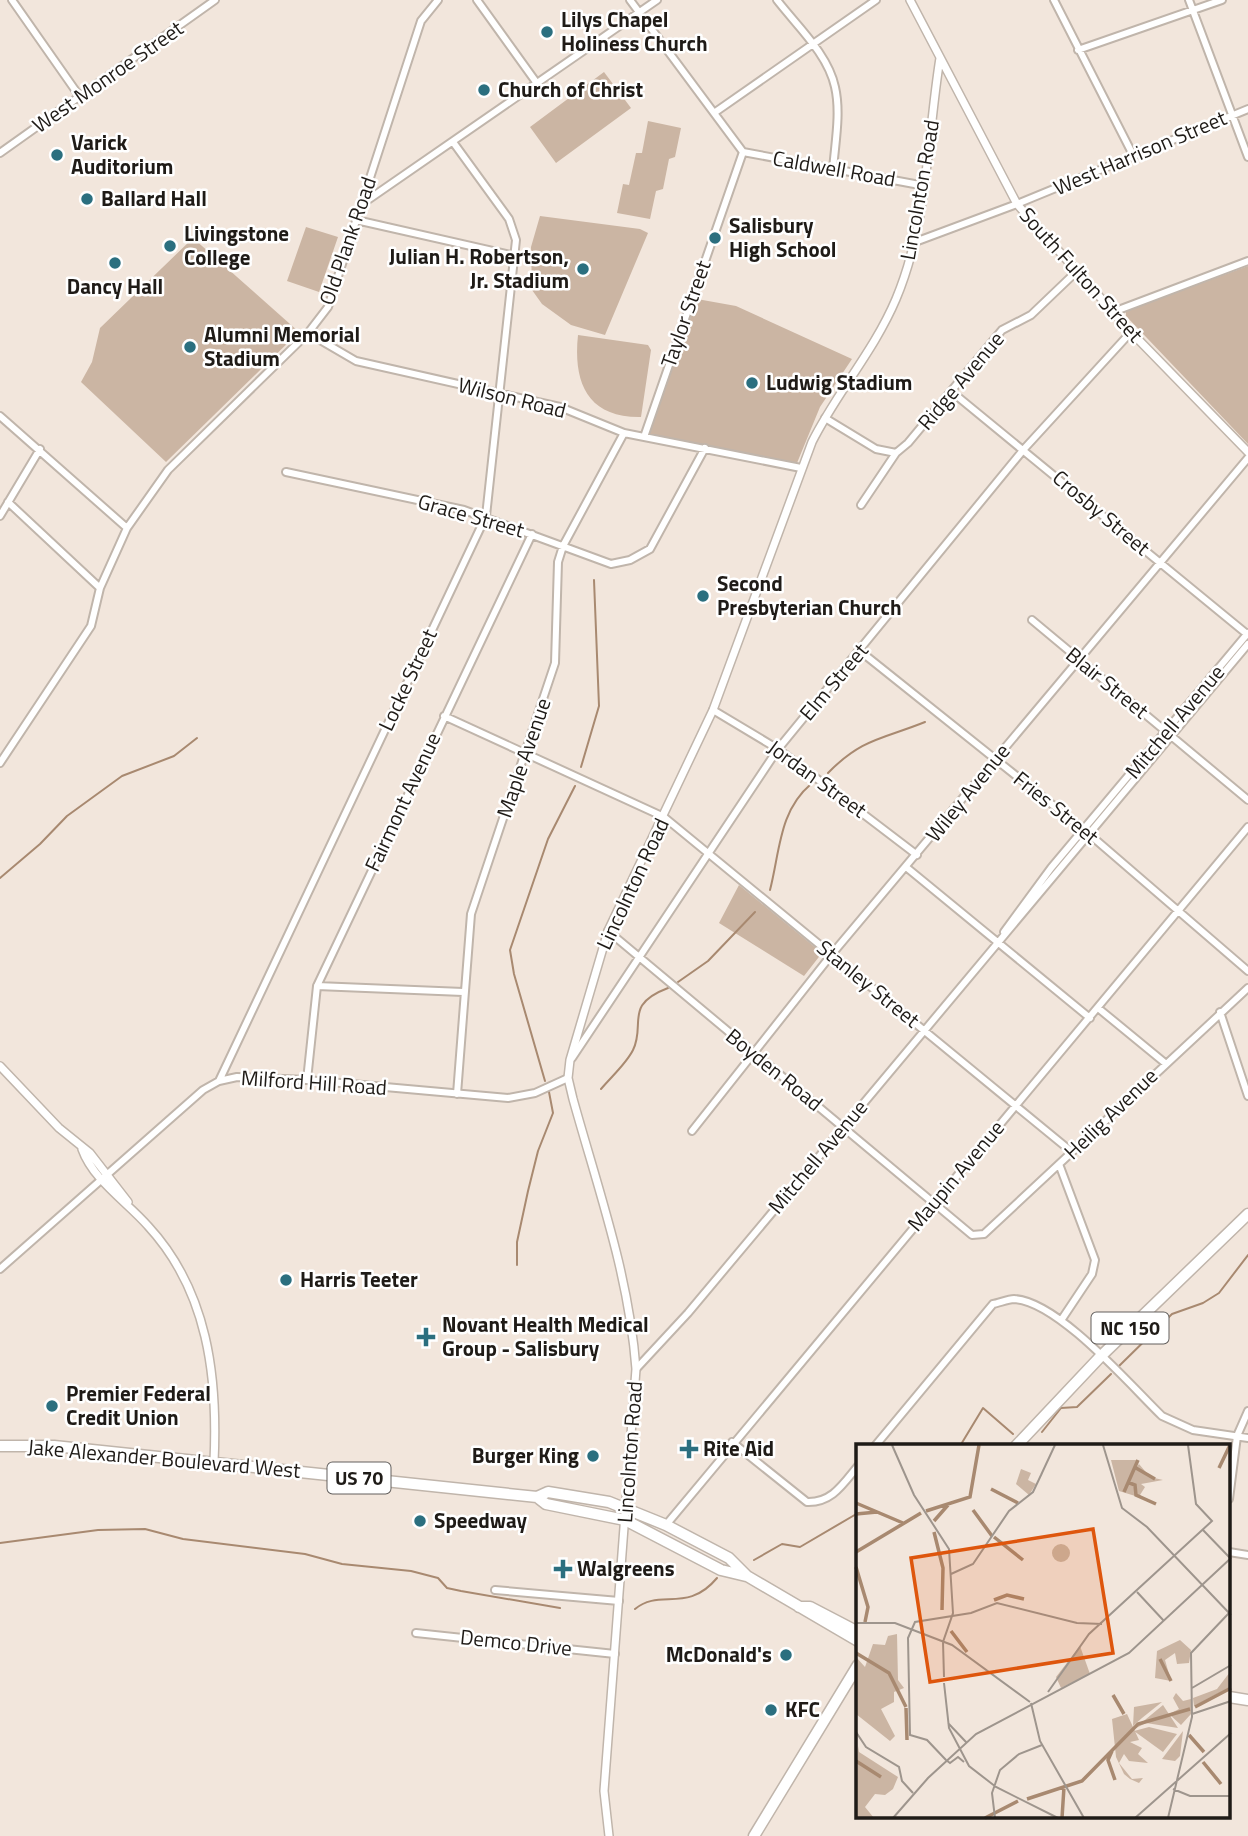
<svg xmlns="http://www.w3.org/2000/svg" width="1248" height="1836" viewBox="0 0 1248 1836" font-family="'Titillium Web',sans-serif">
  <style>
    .green { fill: #cbb5a3 }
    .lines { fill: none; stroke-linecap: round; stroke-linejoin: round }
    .stream { stroke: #a88970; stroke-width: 2 }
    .minor-casing { stroke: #c0b5ab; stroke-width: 10 }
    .tertiary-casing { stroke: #c0b5ab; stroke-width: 10 }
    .primary-casing { stroke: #c0b5ab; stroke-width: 13 }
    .trunk-casing { stroke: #c0b5ab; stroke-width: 13 }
    .minor { stroke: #fff; stroke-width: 6 }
    .tertiary { stroke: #fff; stroke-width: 7 }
    .primary { stroke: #fff; stroke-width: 10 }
    .trunk { stroke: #fff; stroke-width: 10 }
    .poi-dot { fill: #2b6f7f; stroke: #fff; stroke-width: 2.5 }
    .labels { text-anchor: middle; stroke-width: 5; stroke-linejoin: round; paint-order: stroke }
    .shield { fill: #fff; stroke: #625f5d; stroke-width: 2 }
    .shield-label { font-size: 19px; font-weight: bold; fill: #1f1b17 }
    .poi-label { font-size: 21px; font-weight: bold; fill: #1f1b17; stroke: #fff; text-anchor: start }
    .street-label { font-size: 21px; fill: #1f1b17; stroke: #fff }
    .inset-river { fill: none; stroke: #a88970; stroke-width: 3.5 }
    .inset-road { fill: none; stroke: #9e958d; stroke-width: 2 }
    .view { fill: #de560d; fill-opacity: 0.15; stroke: #de560d; stroke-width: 3.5 }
    .inset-edge { fill: none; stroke: #1f1b17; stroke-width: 3.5 }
  </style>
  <rect width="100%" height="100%" fill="#f2e6dc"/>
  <path class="green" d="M604 72 631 108 556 163 530 127Z
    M648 121 681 128 675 157 669 159 663 189 656 191 650 219 617 213 623 184 629 185 636 153H642Z
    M540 216 640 229 648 233 605 335 571 325 542 304 532 290 531 247Z
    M306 227 338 237 319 292 287 281Z
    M193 238 299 332 166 462 81 382 92 362 100 328Z
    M1248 266V444L1126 316V311Z
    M697 299 736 306 852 359 820 407 797 463 649 435Z
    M578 335 648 345 651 350 641 417C587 418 573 382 578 335Z
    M739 885 822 953 804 976 719 923Z"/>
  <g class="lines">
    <path class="stream" d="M581 767 599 706 594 580
      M828 773C862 738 883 739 925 722
      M0 878 40 844 67 816 122 776 174 756 197 738
      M770 890C780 851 779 811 811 784
      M678 982 708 961 755 912
      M545 1081 514 974 510 950 548 839 575 786
      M601 1089C611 1077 626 1064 633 1050 646 1024 623 1005 668 988
      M517 1265V1242L528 1191 538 1151 553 1113 549 1092
      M1118 1367 1172 1314 1203 1303 1219 1293 1248 1255
      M1042 1432 1061 1408 1077 1407 1111 1374
      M960 1446 983 1408 1013 1434
      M0 1543 98 1530 145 1529 183 1539 305 1554 342 1564 411 1571 438 1578 447 1588 461 1591 560 1608
      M754 1560 782 1544 800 1547 858 1513
      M635 1609C660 1588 687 1614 717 1578"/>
    <defs>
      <path id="minor" d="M12 0 80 97
        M477 0 536 82
        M630 0 743 152 925 186
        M777 0C797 26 828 54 835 87 841 113 835 143 833 170
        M1054 0 1133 155
        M1189 0 1248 157
        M1078 50 1222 0
        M714 113 876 0
        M0 153 215 0
        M362 204 657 0
        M356 220 515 256
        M915 242 1017 204 1248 109
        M1113 312 1248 261
        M308 333 356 361 560 407 624 433 801 468
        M952 392 1248 635
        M0 416 127 528
        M825 418 876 449 896 453
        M644 437 743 152
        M286 472 464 510 611 564 630 560 650 549 705 448
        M8 502 100 588
        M861 505 896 453 908 443 1002 330 1031 315 1076 272
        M0 516 40 449
        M1032 620 1248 800
        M860 651 1089 834 1248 971
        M713 710 778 749 917 855
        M444 716 664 817 1072 1152
        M0 763 91 626 100 588 127 528 168 470 308 333 328 307 421 21 438 0
        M906 867 1090 1018
        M608 931 972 1235 984 1234 1248 988
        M1004 932 1051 868 1248 633
        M317 986 463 992
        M1098 1008 1165 1063
        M1220 1012 1248 1096
        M572 1058 778 749 1024 449 1131 332
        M307 1080 317 986 532 534
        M219 1081 486 516 516 240 509 219 453 142
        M457 1094 471 914 555 663 558 562 563 546 624 433
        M692 1131 832 954 1248 458
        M1059 1164 1095 1260 1092 1274 1062 1319
        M0 1269 203 1090 219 1081 237 1077 307 1080 508 1098 535 1093 568 1078
        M636 1369 688 1313 1248 644
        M732 1442 807 1502C832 1503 843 1484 858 1466
        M875 1446 993 1304C999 1303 1008 1299 1014 1299 1058 1301 1130 1385 1162 1416L1193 1430 1248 1438
        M1229 1499 1237 1436 1248 1411
        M666 1525 1248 827
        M1229 1552 1248 1555
        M495 1590 619 1601
        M416 1633 615 1654"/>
      <path id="tertiary" d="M910 0 1017 204 1131 332 1248 452
        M0 1066 59 1128 90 1153 128 1202
        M82 1149C93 1180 127 1202 148 1226 208 1291 218 1377 214 1462
        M609 1836 604 1791 636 1369C629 1275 598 1189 573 1099L568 1078 570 1060 608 931 713 710 812 442C837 392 874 351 896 299 928 223 927 139 940 58"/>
      <path id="primary" d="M1016 1446 1100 1357 1248 1214
        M754 1836 858 1665"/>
      <path id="trunk" d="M0 1446H54L537 1497 548 1492 609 1502 666 1525 729 1558 747 1576 858 1641
        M537 1497 546 1504 625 1520 721 1570 746 1576
        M799 1607H810L858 1632
        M1229 1697 1248 1700"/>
    </defs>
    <use href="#minor" class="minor-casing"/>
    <use href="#tertiary" class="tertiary-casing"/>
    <use href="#primary" class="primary-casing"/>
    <use href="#trunk" class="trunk-casing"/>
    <use href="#minor" class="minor"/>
    <use href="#tertiary" class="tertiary"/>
    <use href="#primary" class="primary"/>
    <use href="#trunk" class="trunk"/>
  </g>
  <g class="poi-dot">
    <circle cx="547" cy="32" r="7"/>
    <circle cx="484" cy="90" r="7"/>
    <circle cx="57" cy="155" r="7"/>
    <circle cx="87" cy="199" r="7"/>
    <circle cx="715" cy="238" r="7"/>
    <circle cx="170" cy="246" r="7"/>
    <circle cx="115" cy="263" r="7"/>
    <circle cx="583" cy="269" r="7"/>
    <circle cx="190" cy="347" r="7"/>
    <circle cx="752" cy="383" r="7"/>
    <circle cx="703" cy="596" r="7"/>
    <circle cx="286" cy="1280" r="7"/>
    <path d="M422.5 1326.5h7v7h7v7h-7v7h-7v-7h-7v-7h7z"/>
    <circle cx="52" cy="1406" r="7"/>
    <path d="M685.5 1438.5h7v7h7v7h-7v7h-7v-7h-7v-7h7z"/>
    <circle cx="593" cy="1456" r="7"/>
    <circle cx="420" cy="1521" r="7"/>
    <path d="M559.5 1558.5h7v7h7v7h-7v7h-7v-7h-7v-7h7z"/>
    <circle cx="786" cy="1655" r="7"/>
    <circle cx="771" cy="1710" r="7"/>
  </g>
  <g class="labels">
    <g class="shield">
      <rect x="1091.5" y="1312.5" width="77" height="31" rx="5"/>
      <rect x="327.5" y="1462.5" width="63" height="31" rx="5"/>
    </g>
    <g class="shield-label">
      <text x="1130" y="1335">NC 150</text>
      <text x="359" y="1485">US 70</text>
    </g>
    <g class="poi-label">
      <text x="561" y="27">Lilys Chapel<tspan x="561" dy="24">Holiness Church</tspan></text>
      <text x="498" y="97">Church of Christ</text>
      <text x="71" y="150">Varick<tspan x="71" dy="24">Auditorium</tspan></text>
      <text x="101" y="206">Ballard Hall</text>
      <text x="729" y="233">Salisbury<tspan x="729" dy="24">High School</tspan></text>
      <text x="184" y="241">Livingstone<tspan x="184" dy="24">College</tspan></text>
      <text x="569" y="264" text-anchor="end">Julian H. Robertson,<tspan x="569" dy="24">Jr. Stadium</tspan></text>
      <text x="115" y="294" text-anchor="middle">Dancy Hall</text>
      <text x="204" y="342">Alumni Memorial<tspan x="204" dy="24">Stadium</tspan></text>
      <text x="766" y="390">Ludwig Stadium</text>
      <text x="717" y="591">Second<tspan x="717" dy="24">Presbyterian Church</tspan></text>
      <text x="300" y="1287">Harris Teeter</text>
      <text x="442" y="1332">Novant Health Medical<tspan x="442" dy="24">Group - Salisbury</tspan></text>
      <text x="66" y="1401">Premier Federal<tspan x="66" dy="24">Credit Union</tspan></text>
      <text x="703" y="1456">Rite Aid</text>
      <text x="579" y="1463" text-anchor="end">Burger King</text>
      <text x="434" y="1528">Speedway</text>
      <text x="577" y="1576">Walgreens</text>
      <text x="772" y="1662" text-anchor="end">McDonald's</text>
      <text x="785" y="1717">KFC</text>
    </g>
    <g class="street-label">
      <text transform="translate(108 77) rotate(-35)" y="7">West Monroe Street</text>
      <text transform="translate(1140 153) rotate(-23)" y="7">West Harrison Street</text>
      <text transform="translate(834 169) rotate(10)" y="7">Caldwell Road</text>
      <text transform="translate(920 190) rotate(-80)" y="7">Lincolnton Road</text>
      <text transform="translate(348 241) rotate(-71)" y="7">Old Plank Road</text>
      <text transform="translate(1081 275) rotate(48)" y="7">South Fulton Street</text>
      <text transform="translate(686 314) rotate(-71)" y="7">Taylor Street</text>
      <text transform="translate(961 381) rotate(-50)" y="7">Ridge Avenue</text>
      <text transform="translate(512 398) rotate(14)" y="7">Wilson Road</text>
      <text transform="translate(1101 513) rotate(40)" y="7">Crosby Street</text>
      <text transform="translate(471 516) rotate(16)" y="7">Grace Street</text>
      <text transform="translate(408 680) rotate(-65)" y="7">Locke Street</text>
      <text transform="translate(834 682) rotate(-50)" y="7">Elm Street</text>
      <text transform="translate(1107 683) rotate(39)" y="7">Blair Street</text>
      <text transform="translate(1175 722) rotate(-50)" y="7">Mitchell Avenue</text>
      <text transform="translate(524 758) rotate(-71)" y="7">Maple Avenue</text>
      <text transform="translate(817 779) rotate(36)" y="7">Jordan Street</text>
      <text transform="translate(968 793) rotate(-51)" y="7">Wiley Avenue</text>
      <text transform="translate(403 802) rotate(-65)" y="7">Fairmont Avenue</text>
      <text transform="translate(1056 808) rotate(39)" y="7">Fries Street</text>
      <text transform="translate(633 884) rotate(-65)" y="7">Lincolnton Road</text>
      <text transform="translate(868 984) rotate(39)" y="7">Stanley Street</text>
      <text transform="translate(774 1070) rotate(39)" y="7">Boyden Road</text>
      <text transform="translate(314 1083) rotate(4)" y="7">Milford Hill Road</text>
      <text transform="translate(1111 1114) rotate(-44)" y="7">Heilig Avenue</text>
      <text transform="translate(818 1157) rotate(-50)" y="7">Mitchell Avenue</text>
      <text transform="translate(956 1176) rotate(-50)" y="7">Maupin Avenue</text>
      <text transform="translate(630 1452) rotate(-86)" y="7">Lincolnton Road</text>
      <text transform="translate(164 1459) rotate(5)" y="7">Jake Alexander Boulevard West</text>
      <text transform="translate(516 1643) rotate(6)" y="7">Demco Drive</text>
    </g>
  </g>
  <g transform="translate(856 1444)">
    <rect width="374" height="374" fill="#f2e6dc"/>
    <path d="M255 16H281L277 27 283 20 294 33 307 36 285 40 289 43 284 51 289 55 263 47ZM165 25 175 29 172 36 180 40 173 51 160 40ZM196 109a9 9 0 1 1 18 0a9 9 0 1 1-18 0ZM41 190 42 236 48 244 38 248V258L25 265 39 292 34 297 0 270V213L9 223 17 200 29 201 32 192ZM324 196 335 206 333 219 321 220 319 209 309 216 315 237 299 234 301 207ZM224 202 234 230 205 244 200 233ZM374 228V243L338 262 337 254 361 245ZM320 249 327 257 335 255V270L325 281 313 270 323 265 317 254ZM306 258 286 274 277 282 278 263ZM307 261 322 284 290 279 278 285ZM271 270 283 296 274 298 286 304 282 310 292 319 273 317 268 310 263 319 276 335 287 334 283 339 274 335 268 330 260 313 256 275ZM293 283 321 290 307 308 278 287ZM327 287 324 312 319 317 306 315ZM2 302 3 308 42 333 37 345 29 351 19 350 9 363 18 374 0 373Z" fill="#cbb5a3"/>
    <path class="inset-river" d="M280 24 299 35M363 24 374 1M271 38 279 41 280 51 300 60M135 45 162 59M268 48 282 16M0 59 47 79M117 66 136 92M70 67 114 53 123 1M0 70 21 68M78 77 92 61M78 88 87 124 86 166M138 93 167 116M0 108 65 69M0 123 12 163 9 178M138 156 151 151 168 155M95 187 111 208M0 209 33 229 50 263M304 215 315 237M257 251 268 270M339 263 375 244M50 264 51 296M333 291 348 308M256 307 252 316 259 336M0 317 25 333M347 318 365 340M171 355 226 337 282 280 334 265M129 374 162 357M206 374 208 343"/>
    <path class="inset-road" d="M36 1 58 51 93 105 97 169 87 198 88 233M247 1 266 64 291 83 375 171M185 31 199 1M347 86 375 115M95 130 117 120 153 67 177 48 186 29M281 148 308 177M0 179H39L96 201 174 258M88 239 93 284 113 322 140 343 202 374M336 244 375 221M192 248 233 190 356 77 340 60 332 1M175 259 184 297 228 374M336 270 375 257M92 279 110 298M0 288 10 303 43 323 46 337 57 349M90 316 71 296 54 291 52 194 59 178 115 169 141 159 221 179 246 180M90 316 94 319 102 313 108 318M317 345 334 352H375M37 374 72 334 120 290 273 209 375 114M139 374 136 349 144 326 163 310 186 301M279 374 375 289M312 374 336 273 335 209 373 169"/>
    <path class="view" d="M237 85 257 209 74 238 55 114Z"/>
    <rect width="374" height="374" class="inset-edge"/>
  </g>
</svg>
